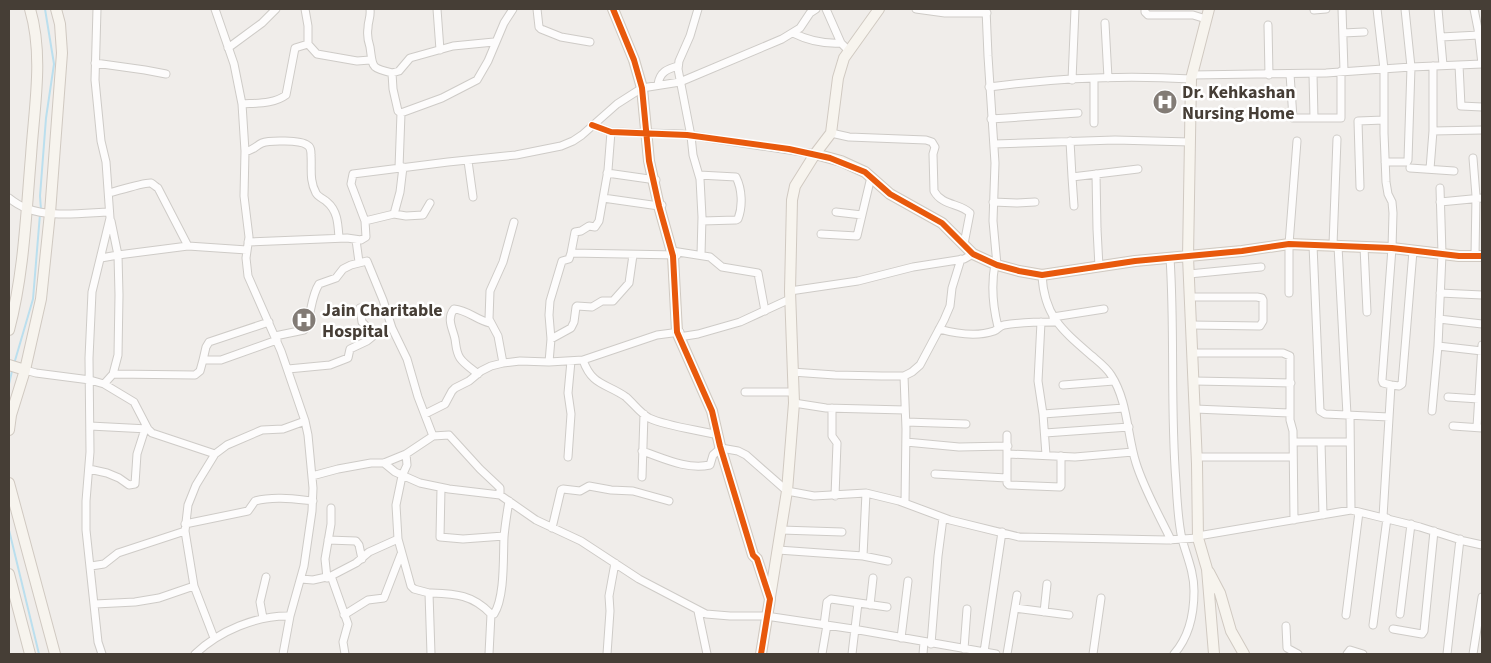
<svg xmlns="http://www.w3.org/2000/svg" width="1491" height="663" viewBox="0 0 1491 663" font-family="'Source Sans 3',sans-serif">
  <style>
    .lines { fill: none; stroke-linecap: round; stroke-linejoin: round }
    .stream { stroke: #bbdfee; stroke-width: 2 }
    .street-casing { stroke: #cecbc7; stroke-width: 9 }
    .secondary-casing { stroke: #d0c9c1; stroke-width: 12 }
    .street { stroke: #fdfcfc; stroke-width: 7 }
    .secondary { stroke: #f7f4ee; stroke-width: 10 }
    .cycleway-casing { stroke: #fff; stroke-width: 9 }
    .cycleway { stroke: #e8590c; stroke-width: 6 }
    .labels { text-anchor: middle; stroke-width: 5; stroke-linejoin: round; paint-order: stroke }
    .poi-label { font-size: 18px; font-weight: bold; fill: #463e36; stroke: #fff; text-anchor: start }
  </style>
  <rect width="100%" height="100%" fill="#f0edea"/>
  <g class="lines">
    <path class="stream" d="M41 210 40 196 46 118 54 64 45 9
      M14 364 33 299 40 214
      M9 384 12 371
      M9 530 39 654"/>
    <defs>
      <path id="street" d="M97 9 95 80 101 141 106 162 110 218 92 292 89 358 90 452 86 501V530L98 642 102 654
        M215 9 234 64 242 104 245 151 244 196 249 237 246 258 248 276 281 351 305 421 308 435 313 488 312 511 304 566 290 616 283 654
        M305 9 308 26V44L317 54 357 61 370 60
        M370 9C371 18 368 20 368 28 367 34 368 41 370 47 373 67 370 68 392 73L393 89 398 111 401 113
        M437 9 440 50
        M537 9 539 27 541 29 561 37 590 42
        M698 9 690 36 679 61 678 69 691 136 693 155 700 179 702 217 701 255
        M826 9 841 43 849 51
        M916 9 945 13H987
        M986 9 988 56 995 163 993 221 997 265
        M1145 9V12L1148 15H1193L1206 19
        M1342 9 1344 71
        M1377 9 1384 69V133L1386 182 1388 194 1392 202 1393 213 1392 248 1382 380 1383 383 1391 385
        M1438 9 1443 65
        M1314 10 1326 9
        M1105 23 1108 78
        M1268 25 1269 75
        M793 33C809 41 823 44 841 43
        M1343 33 1364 32
        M1441 37 1479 35
        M228 48 262 23 276 9
        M95 63 145 70 166 74
        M1459 65 1461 106 1482 107
        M392 73 399 71 410 58 453 46 494 42
        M1290 74 1293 118H1341V71
        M1313 74 1314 118
        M1192 75 1326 73 1411 67 1482 64 1478 29 1474 9
        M1094 79V123
        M1072 80 1075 9
        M658 84C660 72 667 69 678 66
        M989 87C1056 78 1124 75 1191 79
        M242 104C257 103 274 104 286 95L295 48 308 44
        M991 119 1078 113
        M592 125 611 132 682 134 815 154
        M1433 131V66
        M611 132 608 170 599 221 595 227 589 226 581 231 575 232 571 253 677 255
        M831 133 849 137 926 140 932 142 935 147 933 154 934 191C942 206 960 203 970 213L964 244
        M1070 141 1072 177 1138 169
        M994 144 1115 140 1190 142
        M245 151C254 151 255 146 262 143 269 140 301 140 307 145 311 147 311 151 311 155 312 168 309 180 316 193 318 197 324 199 327 202 338 211 338 225 339 238
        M1473 158 1476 196 1475 256
        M468 161 473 197
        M1385 162H1407L1408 160 1411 67 1405 9
        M399 168 401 113 442 98 477 80 488 61 504 23 513 9
        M1410 168 1454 171
        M1430 169 1433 131 1482 130
        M607 173 656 180
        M1096 174 1097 229 1099 267
        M699 175 736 177C742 189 743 206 738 219L736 220 702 221
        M1072 177 1074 206
        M1360 187 1358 121 1384 120
        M109 193C117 191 145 182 151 183 153 184 156 187 158 188L188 246
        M9 198C14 202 20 206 26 208 49 218 85 213 109 212
        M603 198 659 206 662 205
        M993 202 1017 203 1035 202
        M1440 202 1482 198
        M836 212 862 215
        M394 214 400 192 403 167
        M111 221 118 255 188 246 247 250
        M365 221 394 214 406 216 423 215 430 203
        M821 234 857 236 871 177
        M356 240 359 262
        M248 242 347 238 361 240 366 237 365 221 351 184 353 174 448 162 516 155 561 146 573 141 582 135 617 104 642 88 680 82 782 39 800 28 810 13 816 9
        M1313 245 1320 411 1325 414 1389 417
        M1333 245 1337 139
        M1338 246 1347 415
        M1364 247 1367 312
        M672 251 710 257 722 267 758 273 765 311
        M101 258 118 255 119 295 118 355 113 374 104 384
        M1170 258C1175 333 1170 408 1176 482 1177 501 1178 521 1182 539 1187 557 1194 572 1194 591 1194 613 1189 637 1174 654
        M995 264C991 285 993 307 998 327
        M1189 274 1261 267
        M1042 275C1044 316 1062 330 1092 356 1099 362 1106 367 1111 375 1128 401 1127 435 1136 463 1144 489 1159 515 1171 540
        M790 291 858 281 913 267 964 259 973 254
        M1289 293V244L1297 141
        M1440 293 1482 295
        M1190 297H1257L1262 298 1263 300V321L1260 326 1191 325
        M1053 317 1104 309
        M1439 319 1482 324
        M269 322 209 342 206 347 203 360H221L277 340
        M1041 322 1038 381 1043 414 1046 455
        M939 329C957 334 977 337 994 331 999 329 999 326 1004 325 1021 322 1038 322 1055 322
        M275 336 304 330C312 316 310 298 319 284L336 278 343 269 351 265 367 261 383 300 392 328 407 359 418 397 433 436 449 435 480 469 497 485 500 488V495
        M679 337 698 334 740 322 790 299
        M551 339 571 328 574 322 576 307 577 306 592 307 602 301H613L629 283 633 255
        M1438 346 1482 351
        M1193 353H1283L1290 356V420L1293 431 1294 520
        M583 360 657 335 680 332
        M549 362 551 339 549 315 550 301 562 261 569 259 571 253
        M503 363 498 336 489 319 490 291 503 262 514 222
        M288 369 330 365 348 358 350 349 367 341 372 337 368 328 362 322 360 308
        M25 370 36 373 90 380 104 384 134 402 148 429 152 433 215 454
        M792 372 835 375 882 376H904L912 372 920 365 944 320 950 306 952 288 961 259
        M113 374 195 375 200 371 203 360
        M478 374C472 369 464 364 460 358 456 352 456 345 455 339 453 329 446 319 454 309 468 310 476 320 490 323
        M904 376 906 429 905 503
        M1194 381 1291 383
        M1063 385 1114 381
        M745 392H793
        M1448 397 1479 399
        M794 403 826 408 905 410
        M832 408V436L837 443 835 496
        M1195 409 1290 413
        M1432 411 1438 346 1442 254 1440 188
        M425 414 445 404 452 391 455 388 469 381 481 371 491 366 503 363 520 361 549 362 583 360C592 386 606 383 626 397 634 404 640 413 649 418 666 426 698 430 718 435
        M1043 414 1124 408
        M1350 415 1351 510
        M906 422 966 424
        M90 426 148 429
        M1453 426 1482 428
        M1477 427 1482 345
        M1045 433 1129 427
        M1007 435V483L1009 485 1060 487 1061 486V456
        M906 442 959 447 1008 446
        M1294 442H1350
        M1321 442 1323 515
        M642 451C663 458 686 470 710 465L713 455 721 448 738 451 746 455 787 491 814 496 866 493 899 501 950 520 1019 537 1167 540 1198 538
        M406 454 407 465 402 476 396 505 398 539 411 586 414 589 429 593 431 654
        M1008 454 1075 457 1133 452
        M568 457 571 414 568 393 571 361
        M1197 457H1293
        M384 463 395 472 420 483 449 489 500 495 536 520 581 541 639 579 706 614 730 616H766L853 629 996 654
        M89 469 107 473 119 478 129 485 135 484 137 454 145 429
        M935 474 1007 478
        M312 476 338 469 371 463H384L406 454 433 436
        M642 477 644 414
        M441 488 440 537 463 539 504 536
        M866 493 863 556 888 561
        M1383 517 1391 385 1399 386 1402 384 1413 251
        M185 524 248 511 255 501C274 496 294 499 313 501
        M552 528 561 490 563 489 580 491 589 486 611 490 633 491 669 501
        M781 530 842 532
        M1198 536 1351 510 1420 527 1464 541 1482 545
        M328 540 356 541 359 545 362 559
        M778 550 863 556
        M91 566 104 564 118 553 185 531
        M331 576 356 563 369 552 398 539
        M327 578 325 559 331 524V508
        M301 579 313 580 331 576 348 624 343 642 345 654
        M429 593C455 594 472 594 491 614L489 654
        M95 604 135 602 159 598 194 586
        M870 605 873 578
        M1015 608 1069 615
        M698 611 707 654
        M1044 612 1047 584
        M491 614H494C505 597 503 557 504 537 505 525 507 513 509 501
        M1400 614 1411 524
        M344 615 368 600 384 598 401 554
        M1346 615 1359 512
        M263 618 260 602 266 577
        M824 625 827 602 831 599 887 607
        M1373 625 1387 518
        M1286 626 1287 648 1298 654
        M1393 629 1422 634 1424 631 1434 531
        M214 638 194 586 185 531 188 505 196 485 215 454 227 445 262 430 283 429 305 421
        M901 638 908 581
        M931 644 938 556 943 518
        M964 649 967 609
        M984 652 1002 532
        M195 654C219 631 257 615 290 616
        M607 654 610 611 609 596 615 563
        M822 654 827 625
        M852 654 858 603
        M923 654 924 642
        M1007 654 1017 595
        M1093 654 1101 598
        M1347 654 1350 650 1363 654
        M1447 654 1460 539
        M1473 654 1482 597"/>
      <path id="secondary" d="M613 9 634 60 642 88 649 161 659 206 673 256 677 332 712 411 720 446 753 555 757 559 770 599 761 654
        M1209 9 1191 79 1188 257 1197 464 1198 538 1207 569 1214 654
        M815 154 841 161 865 172 890 194 942 223 973 254 997 265 1019 271 1042 275 1135 261 1242 251 1289 244 1392 248 1459 256H1482
        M9 330C24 273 26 214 31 156 34 108 44 56 30 9
        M9 365 25 370 11 415 9 430
        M25 370 41 299 50 213 62 53 60 24 56 9
        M9 483 55 654
        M1209 572 1220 593 1231 631 1244 654
        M9 574 30 654
        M770 597 787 491 794 403 790 291 792 200 795 186 815 154 831 133 838 78 844 58 879 9"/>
    </defs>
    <use href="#street" class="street-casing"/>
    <use href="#secondary" class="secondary-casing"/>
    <use href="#street" class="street"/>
    <use href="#secondary" class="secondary"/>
    <defs>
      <path id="cycleway" d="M613 9 634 60 642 88 649 161 659 206 673 256 677 332 712 411 720 446 753 555 757 559 770 599 761 654
        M592 125 611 132 687 135 789 149 830 158 865 172 890 194 942 223 973 254 997 265 1019 271 1042 275 1135 261 1242 251 1289 244 1392 248 1459 256H1482"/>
    </defs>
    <use href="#cycleway" class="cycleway-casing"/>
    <use href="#cycleway" class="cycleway"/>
  </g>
  <defs>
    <symbol id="hospital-disc" viewBox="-11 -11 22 22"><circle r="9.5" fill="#827b75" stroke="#fff"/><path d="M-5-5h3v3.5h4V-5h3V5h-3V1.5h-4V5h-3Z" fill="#fff"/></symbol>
  </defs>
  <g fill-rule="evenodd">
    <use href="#hospital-disc" x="1151" y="88" width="28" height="28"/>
    <use href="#hospital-disc" x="290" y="306" width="28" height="28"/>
  </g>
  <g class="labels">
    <g class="poi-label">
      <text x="1182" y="98">Dr. Kehkashan<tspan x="1182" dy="21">Nursing Home</tspan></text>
      <text x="322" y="316">Jain Charitable<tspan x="322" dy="21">Hospital</tspan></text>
    </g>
  </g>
  <rect width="1491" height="663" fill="none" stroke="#463e36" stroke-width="20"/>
</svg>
